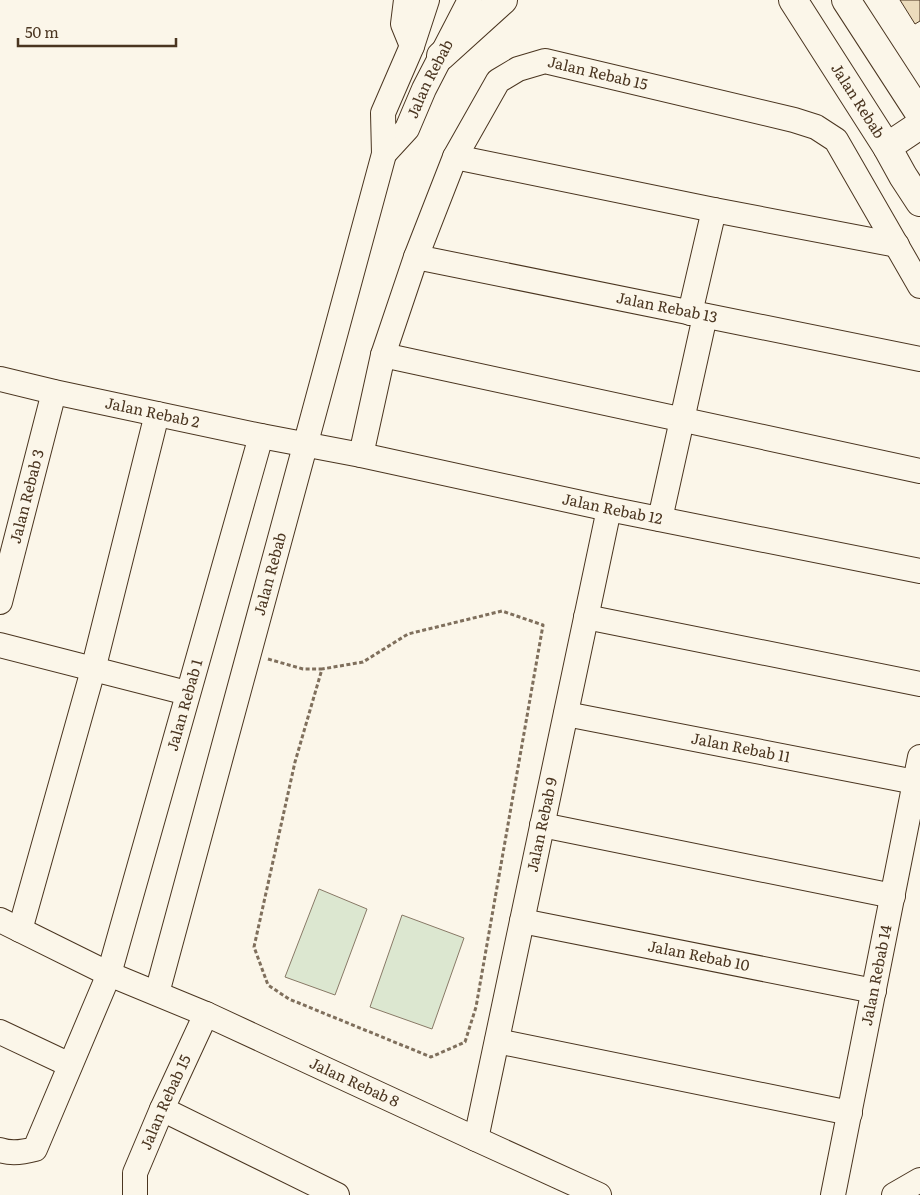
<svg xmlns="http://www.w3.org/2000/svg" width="920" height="1195" viewBox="0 0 920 1195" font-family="Literata,serif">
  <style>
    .green { fill: #dce7d0; stroke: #887966 }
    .building { fill: #ecdcbc; stroke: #4a3520 }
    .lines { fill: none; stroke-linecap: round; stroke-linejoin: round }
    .minor-casing { stroke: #4a3520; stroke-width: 26 }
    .major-casing { stroke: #4a3520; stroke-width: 30 }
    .path { stroke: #7f6f5c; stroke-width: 3; stroke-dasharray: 4 2.5; stroke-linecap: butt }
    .minor { stroke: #fbf6e9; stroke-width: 24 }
    .major { stroke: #fbf6e9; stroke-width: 28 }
    .labels { text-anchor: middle; stroke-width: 4; stroke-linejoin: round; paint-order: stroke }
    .street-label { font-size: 15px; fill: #4a3520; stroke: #fbf6e9 }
  </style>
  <rect width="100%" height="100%" fill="#fbf6e9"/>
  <path class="green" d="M319 889 367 909 335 995 285 977Z
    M402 915 464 938 432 1029 370 1007Z"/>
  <path class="building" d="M900 0H920V21L915 24Z"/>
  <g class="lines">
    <defs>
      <g id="minor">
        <path d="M406 0 403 24 412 46"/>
        <path id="s1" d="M384 154 407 129 424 89 470 0"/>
        <path d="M455 157 714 210 897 245"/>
        <path id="s2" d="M416 257 920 359"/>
        <path d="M690 313 714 210"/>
        <path d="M383 355 920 471"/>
        <path id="s3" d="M0 379 54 392 261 436 361 455 609 509 920 571"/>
        <path id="s4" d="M361 455 383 355 416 257 455 157 498 81 518 69 545 61 794 120 816 127 836 140 920 286"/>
        <path d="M660 519 705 316"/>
        <path id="s5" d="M0 602 54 392"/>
        <path d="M586 617 920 684"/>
        <path d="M0 645 187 693"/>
        <path id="s6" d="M566 714 915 782"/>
        <path d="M542 825 893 896"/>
        <path id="s7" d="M0 920 109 974 206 1014 476 1139 599 1195"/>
        <path id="s8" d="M522 921 874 991"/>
        <path d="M20 930 93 670 157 414"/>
        <path id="s9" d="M157 993 384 154 383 113 412 46 427 0"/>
        <path d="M0 1032 70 1065"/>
        <path d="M497 1041 850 1113"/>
        <path d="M162 1109 337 1195"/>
        <path id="s10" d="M476 1139 609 509"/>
        <path id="s11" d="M0 1150C11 1154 24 1152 35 1149L109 974 261 436"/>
        <path id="s12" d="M135 1195V1173L162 1109 206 1014"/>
        <path id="s13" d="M833 1195 920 757"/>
        <path d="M894 1195 920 1180"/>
      </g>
      <g id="major">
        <path id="s14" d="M793 0 887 147 903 176 920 202"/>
        <path d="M846 0 920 114"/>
        <path d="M441 56 503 0"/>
        <path d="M887 147 920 125"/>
      </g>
    </defs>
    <use href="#minor" class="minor-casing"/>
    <use href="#major" class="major-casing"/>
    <path class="path" d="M268 659 303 669H322L295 762 254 947 268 985 289 999 431 1057 465 1042 476 1007 543 625 502 611 408 634 363 662 322 669"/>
    <use href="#minor" class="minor"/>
    <use href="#major" class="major"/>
  </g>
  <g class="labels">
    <g class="street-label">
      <text dy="5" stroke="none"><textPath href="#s4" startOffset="506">Jalan Rebab 15</textPath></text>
      <text dy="5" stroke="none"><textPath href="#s1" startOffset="89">Jalan Rebab</textPath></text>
      <text dy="5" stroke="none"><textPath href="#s14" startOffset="120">Jalan Rebab</textPath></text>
      <text dy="5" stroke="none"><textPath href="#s2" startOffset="256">Jalan Rebab 13</textPath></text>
      <text dy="5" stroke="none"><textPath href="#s3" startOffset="156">Jalan Rebab 2</textPath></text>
      <text dy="5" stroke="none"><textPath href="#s5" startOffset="109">Jalan Rebab 3</textPath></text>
      <text dy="5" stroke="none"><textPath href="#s3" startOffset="626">Jalan Rebab 12</textPath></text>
      <text dy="5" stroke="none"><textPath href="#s9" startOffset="434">Jalan Rebab</textPath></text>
      <text dy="5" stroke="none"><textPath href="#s11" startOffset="505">Jalan Rebab 1</textPath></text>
      <text dy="5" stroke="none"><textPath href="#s6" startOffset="178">Jalan Rebab 11</textPath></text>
      <text dy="5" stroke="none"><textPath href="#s10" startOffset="321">Jalan Rebab 9</textPath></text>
      <text dy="5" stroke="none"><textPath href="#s8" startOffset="180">Jalan Rebab 10</textPath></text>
      <text dy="5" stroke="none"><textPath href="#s13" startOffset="224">Jalan Rebab 14</textPath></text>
      <text dy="5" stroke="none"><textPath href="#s7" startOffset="390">Jalan Rebab 8</textPath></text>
      <text dy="5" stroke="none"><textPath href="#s12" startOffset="99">Jalan Rebab 15</textPath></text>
    </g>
  </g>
  <path d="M18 38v8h158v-8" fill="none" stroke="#4a3520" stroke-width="2.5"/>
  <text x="25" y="38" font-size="15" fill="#4a3520" stroke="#fbf6e9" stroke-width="4" paint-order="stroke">50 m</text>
</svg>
